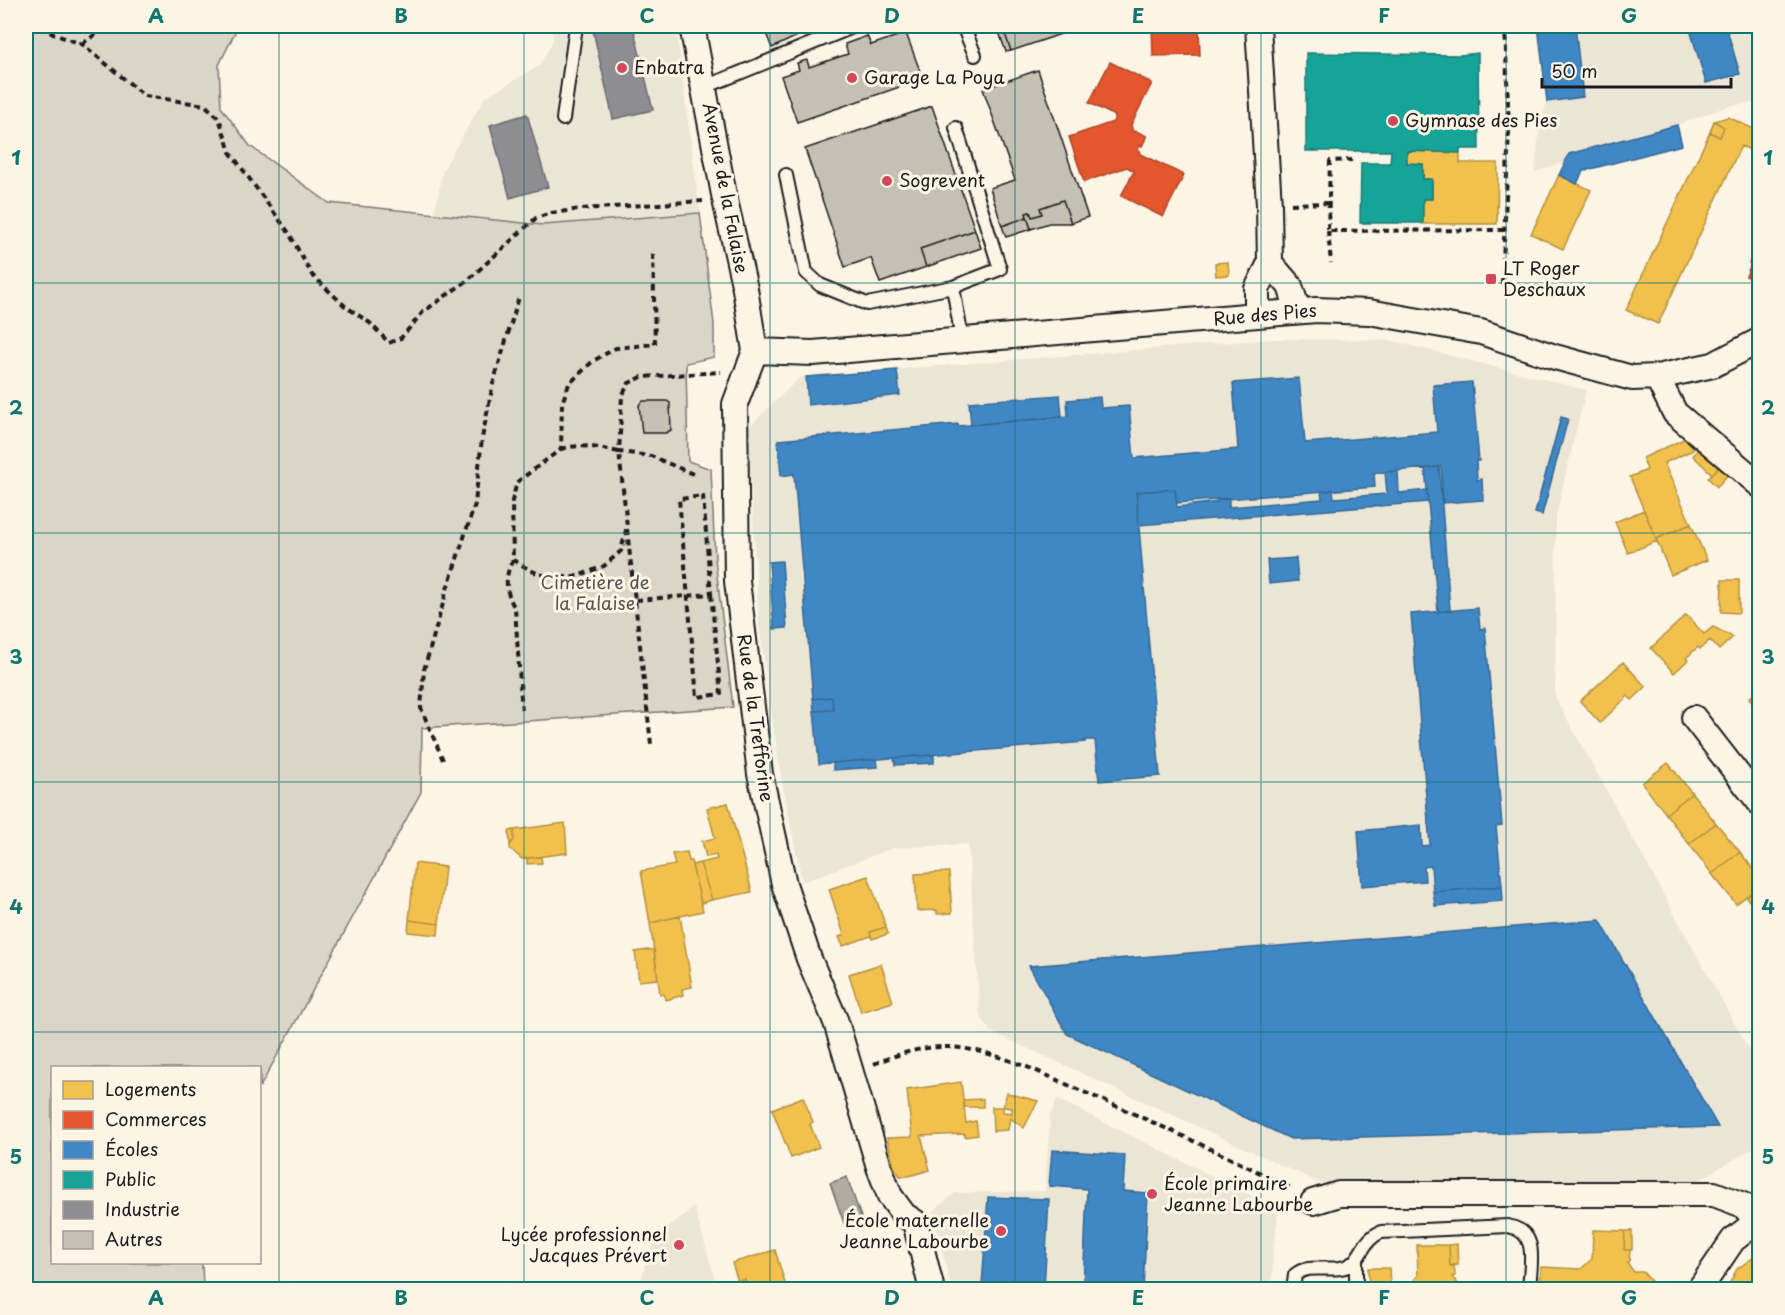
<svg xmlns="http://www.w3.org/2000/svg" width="1785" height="1315" viewBox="0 0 1785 1315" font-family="'Playpen Sans',sans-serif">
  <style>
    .built { fill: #ebe5d6 }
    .green { fill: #dbd5c8; stroke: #7c7872; stroke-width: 1.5 }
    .water { fill: #b0aba1; stroke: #75726c; stroke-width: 1.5 }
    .homes { fill: #f2c14e; stroke: #b2903f; stroke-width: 1.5 }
    .shops { fill: #e4572e; stroke: #a84529; stroke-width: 1.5 }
    .schools { fill: #3f88c5; stroke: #346892; stroke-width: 1.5 }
    .public { fill: #17a398; stroke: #187a73; stroke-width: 1.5 }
    .industry { fill: #8d8d92; stroke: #6b6b6f; stroke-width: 1.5 }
    .building { fill: #c4c0b3; stroke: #1c1c1c; stroke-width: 1.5 }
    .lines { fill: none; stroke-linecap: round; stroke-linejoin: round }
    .lane-casing { stroke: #1c1c1c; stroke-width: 16 }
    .street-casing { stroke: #1c1c1c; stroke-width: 28 }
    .path { stroke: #1c1c1c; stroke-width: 4; stroke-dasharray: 6 4.5; stroke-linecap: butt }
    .lane { stroke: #fcf5e5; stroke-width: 12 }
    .street { stroke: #fcf5e5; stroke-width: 24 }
    .grid { fill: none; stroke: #0f766e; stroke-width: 1.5; stroke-opacity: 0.55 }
    .poi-dot { fill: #d1495b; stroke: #fcf5e5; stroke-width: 2 }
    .labels { text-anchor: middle; stroke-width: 6; stroke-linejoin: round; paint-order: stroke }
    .poi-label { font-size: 18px; fill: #1c1c1c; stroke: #fcf5e5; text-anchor: start }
    .street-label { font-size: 18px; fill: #1c1c1c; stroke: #fcf5e5 }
    .park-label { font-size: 18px; fill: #555450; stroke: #fcf5e5 }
    .neatline { fill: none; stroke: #0f766e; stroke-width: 2 }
    .grid-label { font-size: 20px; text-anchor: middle; font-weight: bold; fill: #0f766e }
  </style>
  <rect width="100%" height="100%" fill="#fcf5e5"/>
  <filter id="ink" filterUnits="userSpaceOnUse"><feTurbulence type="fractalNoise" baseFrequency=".0167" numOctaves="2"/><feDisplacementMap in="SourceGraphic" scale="12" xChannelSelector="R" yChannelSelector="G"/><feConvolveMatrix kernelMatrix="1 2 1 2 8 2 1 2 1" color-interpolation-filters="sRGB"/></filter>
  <g filter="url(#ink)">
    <path class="built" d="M552 26H676L700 213 543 225 434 215 443 170 485 97 539 66 553 41Z
      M1538 26H1759V102L1728 106 1677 125 1569 154 1565 162 1535 172 1539 132 1547 101Z
      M1272 339 1389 340 1586 390 1556 515 1555 697 1759 1068V1145L1699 1180 1320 1183 990 1031 980 1015 968 844 893 848 802 882 779 766 759 625 748 428 800 377Z
      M1057 1099 1279 1209 1273 1254 1272 1289H951L933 1211 955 1193 1045 1191 1050 1116Z
      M694 1207 718 1289H639L648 1255 659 1235Z"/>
    <path class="green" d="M26 26H238L219 65 221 107 250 146 329 203 543 225 700 213 714 324V357L686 363 688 461 711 469 715 559 733 707 422 728 421 792 260 1087V1068H52V1262L202 1263 203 1289H26Z"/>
    <path class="water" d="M847 1177 861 1217 844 1223 830 1183Z"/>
    <path class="homes" d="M1728 117 1760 132V154L1741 146 1658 324 1626 310 1710 132 1720 137 1724 127 1714 121Z
      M1714 121 1724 127 1720 137 1710 132Z
      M1407 151 1460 153V163H1498L1497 224H1422L1423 199H1432V179H1423V164L1407 163Z
      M1559 175 1591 190 1563 249 1531 234Z
      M1228 262 1229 275 1216 276 1215 263Z
      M1688 437 1693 450 1664 463 1691 524 1656 539 1630 477 1647 470 1643 458Z
      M1693 440 1722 464 1712 474 1693 456 1698 449Z
      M1722 464 1731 471 1717 487 1708 478Z
      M1644 510 1657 541 1628 553 1615 522Z
      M1691 524 1707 560 1671 575 1656 539Z
      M1722 580H1739V613L1721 612Z
      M1686 615 1704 634 1713 627 1733 637 1719 650 1710 640 1700 649 1698 647 1686 658 1688 660 1674 673 1651 648Z
      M1623 662 1646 687 1632 700 1628 696 1600 723 1580 701Z
      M1760 690V713L1749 698Z
      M1668 763 1692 793 1666 814 1642 783Z
      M1692 793 1716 823 1689 844 1666 814Z
      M728 803 752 892 712 900 700 863 717 859 716 855 706 857 702 841 715 838 707 808Z
      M565 823 567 853 522 859 510 849V845L514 840V830Z
      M1716 823 1740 852 1712 874 1689 844Z
      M514 830V840L510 845 509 831Z
      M687 852 689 861H691L703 911 650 923 641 871 675 865 672 854Z
      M1740 852 1760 878V886L1736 904 1712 874Z
      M541 857 542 863 527 864V858Z
      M415 863 445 867 439 924 409 920Z
      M700 863 712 900 701 903 692 865Z
      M949 872 952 913 937 914V910L917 911 915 874Z
      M868 876 886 927 870 932 871 936 843 946 839 937 844 935 829 889Z
      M1760 886V915L1746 897Z
      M680 916 692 987 682 989 683 995 666 1000 664 994H660L650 923Z
      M409 920 439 924 438 935 408 932Z
      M886 927 888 934 872 939 870 932Z
      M654 949 658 979 639 981 635 952Z
      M881 964 893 1002 861 1012 849 974Z
      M961 1082 966 1123 976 1121 978 1135 965 1137V1134L921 1136 930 1170 909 1176H900L894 1167 887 1138 912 1137 907 1090Z
      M1007 1093 1038 1101 1024 1128 1010 1118 1008 1130 993 1131 992 1107H1003V1112L1012 1113V1108L1003 1107Z
      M803 1097 813 1122 810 1124 819 1147 791 1158 772 1109Z
      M983 1099V1107H964L963 1100Z
      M1593 1230 1625 1231 1624 1250H1630L1629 1261 1627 1263 1634 1272H1643L1655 1286 1651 1290H1540L1541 1267 1581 1269 1592 1259Z
      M1625 1231H1632V1250H1624Z
      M1457 1244 1458 1265 1450 1266 1449 1245Z
      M1417 1245H1449L1450 1266 1454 1265 1455 1276 1452 1277 1461 1287 1469 1286 1472 1290H1369L1368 1268H1389L1390 1286H1408L1418 1276Z
      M775 1250 787 1290H748L745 1279 738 1281 732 1263Z
      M1760 1253V1290H1726L1737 1269Z
      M745 1279 748 1290H737L734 1282Z"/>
    <path class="shops" d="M1152 26H1199L1200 55 1153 56Z
      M1110 62 1152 83 1131 125 1133 132 1136 131 1147 136 1142 146 1138 147 1140 154 1184 175 1163 217 1121 196 1134 171 1127 167 1084 182 1069 137 1113 122 1115 116 1089 103Z
      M1758 244 1760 245V282L1746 276 1751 264 1749 263Z"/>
    <path class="schools" d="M1538 26H1575L1583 97 1547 102Z
      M1689 26H1726L1740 74 1706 83Z
      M1677 125 1682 145 1583 171 1577 184 1559 175 1569 154Z
      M897 370 900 395 808 405 806 377Z
      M1299 378 1305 443 1437 432 1433 385 1472 382 1479 461H1476L1477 480 1482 479 1483 500 1443 503 1441 467H1439L1374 473 1375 487 1177 503 1175 489 1136 492 1160 776 1099 781 1095 740H1085V742L819 764 814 711 833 710 832 697 813 699 794 474 781 476 778 440 958 424V426L1068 416 1067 400 1100 397 1101 408 1129 406 1134 458 1238 449 1233 383Z
      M1060 395 1062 417 971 425 969 402Z
      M1561 417 1568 419 1542 515 1535 513Z
      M1439 467 1450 610 1438 612 1425 468Z
      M1398 471 1399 493 1427 490 1428 502 1139 525 1136 492 1175 489 1177 507 1217 502 1216 499 1229 498V507L1322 499 1321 491 1333 490 1334 498 1387 494 1385 472Z
      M1296 558 1298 581 1269 584 1267 560Z
      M782 561 787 628 774 629 769 562Z
      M1478 608 1480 629 1485 628 1502 825 1496 826 1502 886 1433 892 1431 866 1424 867 1425 881 1362 886 1358 831 1421 825 1422 846 1430 845 1411 614Z
      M832 697 833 710 814 711 813 699Z
      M934 755V763L895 765 894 758Z
      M877 759 878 767 833 770V763Z
      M1502 886 1503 901 1435 906 1433 892Z
      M1600 920 1718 1127 1291 1139 1067 1034 1029 966Z
      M1052 1150 1125 1155 1123 1191 1148 1193 1143 1290H1083L1087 1189 1049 1186Z
      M988 1197 1049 1199 1044 1289 982 1286Z"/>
    <path class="public" d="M1306 53 1460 55 1478 53 1479 149H1460V153L1407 151V163L1423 164V179H1432V199H1423V223H1360L1361 163H1390L1391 151H1306Z"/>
    <path class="industry" d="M592 26H633L653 110 613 119Z
      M527 114 548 187 510 198 490 125Z
      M1760 386V407L1751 390Z"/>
    <path class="building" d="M763 26H819L772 48Z
      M997 26H1058L1061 34 1011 51 1004 31 999 32Z
      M1004 31 1011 51 1006 52 999 32Z
      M906 33 923 79 797 122 781 76 799 70 797 63 807 60 809 67 848 54 845 44 867 36 871 45Z
      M1038 70 1088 217 1071 223 1063 200 1040 208 1042 214 1032 217 1030 212 1026 213 1027 217 1002 226 990 188 1015 180 983 89Z
      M932 106 975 230 920 249 926 267 880 283 871 258 845 267 805 149Z
      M1063 200 1071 223H1049L1031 229 1026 213 1030 212 1032 217 1042 214 1040 208Z
      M1027 217 1031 229 1006 237 1002 226Z
      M975 230 981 248 926 267 920 249Z
      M643 401H667L670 403 671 430 666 433H642L639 405Z"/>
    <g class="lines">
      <defs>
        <path id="lane" d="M963 26 975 55
          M705 87 855 26
          M563 119 576 26
          M786 175 806 272 820 285 867 304 953 287 962 339
          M953 287 1000 269 956 128
          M1356 1261V1290
          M1293 1290 1295 1275C1308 1263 1329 1272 1345 1267 1362 1262 1361 1240 1381 1232L1508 1226C1540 1232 1530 1264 1529 1290"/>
        <path id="street" d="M692 26 725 200 745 289 755 351
          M1270 263 1290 286 1298 311
          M1257 315V289L1270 263 1269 205 1258 26
          M755 351 813 353 1316 310 1369 312 1481 332 1555 357 1632 378 1657 377 1713 365 1760 340
          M755 351 735 404 737 581 760 774 784 884 809 959 836 1022 879 1167 890 1196 904 1215 915 1222 932 1290
          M1657 377 1675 413 1760 485
          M1694 718 1760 803
          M1313 1202 1339 1194H1714L1743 1205 1757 1221
          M1699 1290 1733 1240 1760 1219"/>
      </defs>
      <use href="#lane" class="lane-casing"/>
      <use href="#street" class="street-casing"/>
      <path class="path" d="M41 26 53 34 82 44 145 96 205 105 219 118 230 152 289 233 312 275 345 306 370 323 389 343 401 338 423 312 468 280 536 218 551 213 582 209 703 201
        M82 44 107 26
        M1352 160 1330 161 1328 231 1504 230
        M1291 204 1328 203
        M1328 231 1331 263
        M1502 284 1509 131 1505 26
        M561 449C580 443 599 448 619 452L627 526 621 551 604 566 578 576 551 578 532 571 513 560 512 501 517 482 561 449 562 403 569 384 593 361 616 348 655 344 653 251
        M693 474 651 456 619 452 622 396 629 383 642 377 721 372
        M627 529 651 744
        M513 560C504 575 505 593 515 608L522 713
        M636 600 711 594 703 496 679 499 697 697 721 694 711 594
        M443 760 421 708 424 670 448 586 475 504 482 438 493 384 519 297
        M874 1064C897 1054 923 1046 949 1047 997 1050 1043 1074 1086 1093 1156 1123 1225 1155 1293 1189"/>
      <use href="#lane" class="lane"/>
      <use href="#street" class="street"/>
    </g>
  </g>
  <path class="grid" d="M279 26V1290M524 26V1290M770 26V1290M1015 26V1290M1261 26V1290M1506 26V1290M26 283H1760M26 533H1760M26 782H1760M26 1032H1760"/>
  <g class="poi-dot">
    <circle cx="622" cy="68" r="6"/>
    <circle cx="852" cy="78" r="6"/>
    <circle cx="1393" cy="121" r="6"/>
    <circle cx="887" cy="181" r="6"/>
    <rect x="1485" y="273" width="12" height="12" rx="3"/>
    <circle cx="1152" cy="1194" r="6"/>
    <circle cx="1001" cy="1231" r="6"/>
    <circle cx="679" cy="1245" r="6"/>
  </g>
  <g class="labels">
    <g class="poi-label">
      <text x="634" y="74">Enbatra</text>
      <text x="864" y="84">Garage La Poya</text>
      <text x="1405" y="127">Gymnase des Pies</text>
      <text x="899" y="187">Sogrevent</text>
      <text x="1503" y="275">LT Roger<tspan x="1503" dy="21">Deschaux</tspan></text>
      <text x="1164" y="1190">École primaire<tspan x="1164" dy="21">Jeanne Labourbe</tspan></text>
      <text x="989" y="1227" text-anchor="end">École maternelle<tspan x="989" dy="21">Jeanne Labourbe</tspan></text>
      <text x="667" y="1241" text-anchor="end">Lycée professionnel<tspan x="667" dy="21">Jacques Prévert</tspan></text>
    </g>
    <g class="street-label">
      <text transform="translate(725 188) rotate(79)" y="6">Avenue de la Falaise</text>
      <text transform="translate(1265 315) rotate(-5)" y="6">Rue des Pies</text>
      <text transform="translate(755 718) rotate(82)" y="6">Rue de la Trefforine</text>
    </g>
    <g class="park-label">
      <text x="595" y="589">Cimetière de<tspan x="595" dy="21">la Falaise</tspan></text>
    </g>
  </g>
  <rect width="1785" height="1315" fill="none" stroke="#fcf5e5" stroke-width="66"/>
  <rect x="51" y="1066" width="210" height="198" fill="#fcf5e5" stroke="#a29e95" stroke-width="1.5"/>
  <rect x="63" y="1081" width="30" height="18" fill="#f2c14e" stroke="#a29e95" stroke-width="1.5"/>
  <text x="105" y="1096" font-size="18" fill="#1c1c1c">Logements</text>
  <rect x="63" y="1111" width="30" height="18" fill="#e4572e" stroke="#a29e95" stroke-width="1.5"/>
  <text x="105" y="1126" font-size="18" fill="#1c1c1c">Commerces</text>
  <rect x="63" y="1141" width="30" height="18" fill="#3f88c5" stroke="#a29e95" stroke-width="1.5"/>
  <text x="105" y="1156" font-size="18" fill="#1c1c1c">Écoles</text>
  <rect x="63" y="1171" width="30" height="18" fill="#17a398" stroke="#a29e95" stroke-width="1.5"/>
  <text x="105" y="1186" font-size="18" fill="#1c1c1c">Public</text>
  <rect x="63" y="1201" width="30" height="18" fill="#8d8d92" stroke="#a29e95" stroke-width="1.5"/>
  <text x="105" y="1216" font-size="18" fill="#1c1c1c">Industrie</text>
  <rect x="63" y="1231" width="30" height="18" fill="#c4c0b3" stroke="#a29e95" stroke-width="1.5"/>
  <text x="105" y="1246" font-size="18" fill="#1c1c1c">Autres</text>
  <path d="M1542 78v9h189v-9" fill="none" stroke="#1c1c1c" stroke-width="3"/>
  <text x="1551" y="78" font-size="18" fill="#1c1c1c" stroke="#fcf5e5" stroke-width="4.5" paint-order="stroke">50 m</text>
  <rect x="33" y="33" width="1719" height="1249" class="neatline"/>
  <g class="grid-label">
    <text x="156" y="23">A</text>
    <text x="401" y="23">B</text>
    <text x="647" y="23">C</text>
    <text x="892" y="23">D</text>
    <text x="1138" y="23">E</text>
    <text x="1384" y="23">F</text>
    <text x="1629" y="23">G</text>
    <text x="16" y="165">1</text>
    <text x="1768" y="165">1</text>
    <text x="16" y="415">2</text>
    <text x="1768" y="415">2</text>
    <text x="16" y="664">3</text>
    <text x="1768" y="664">3</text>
    <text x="16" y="914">4</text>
    <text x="1768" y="914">4</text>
    <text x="16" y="1164">5</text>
    <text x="1768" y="1164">5</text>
    <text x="156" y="1305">A</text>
    <text x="401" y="1305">B</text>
    <text x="647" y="1305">C</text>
    <text x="892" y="1305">D</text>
    <text x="1138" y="1305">E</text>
    <text x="1384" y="1305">F</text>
    <text x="1629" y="1305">G</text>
  </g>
</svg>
